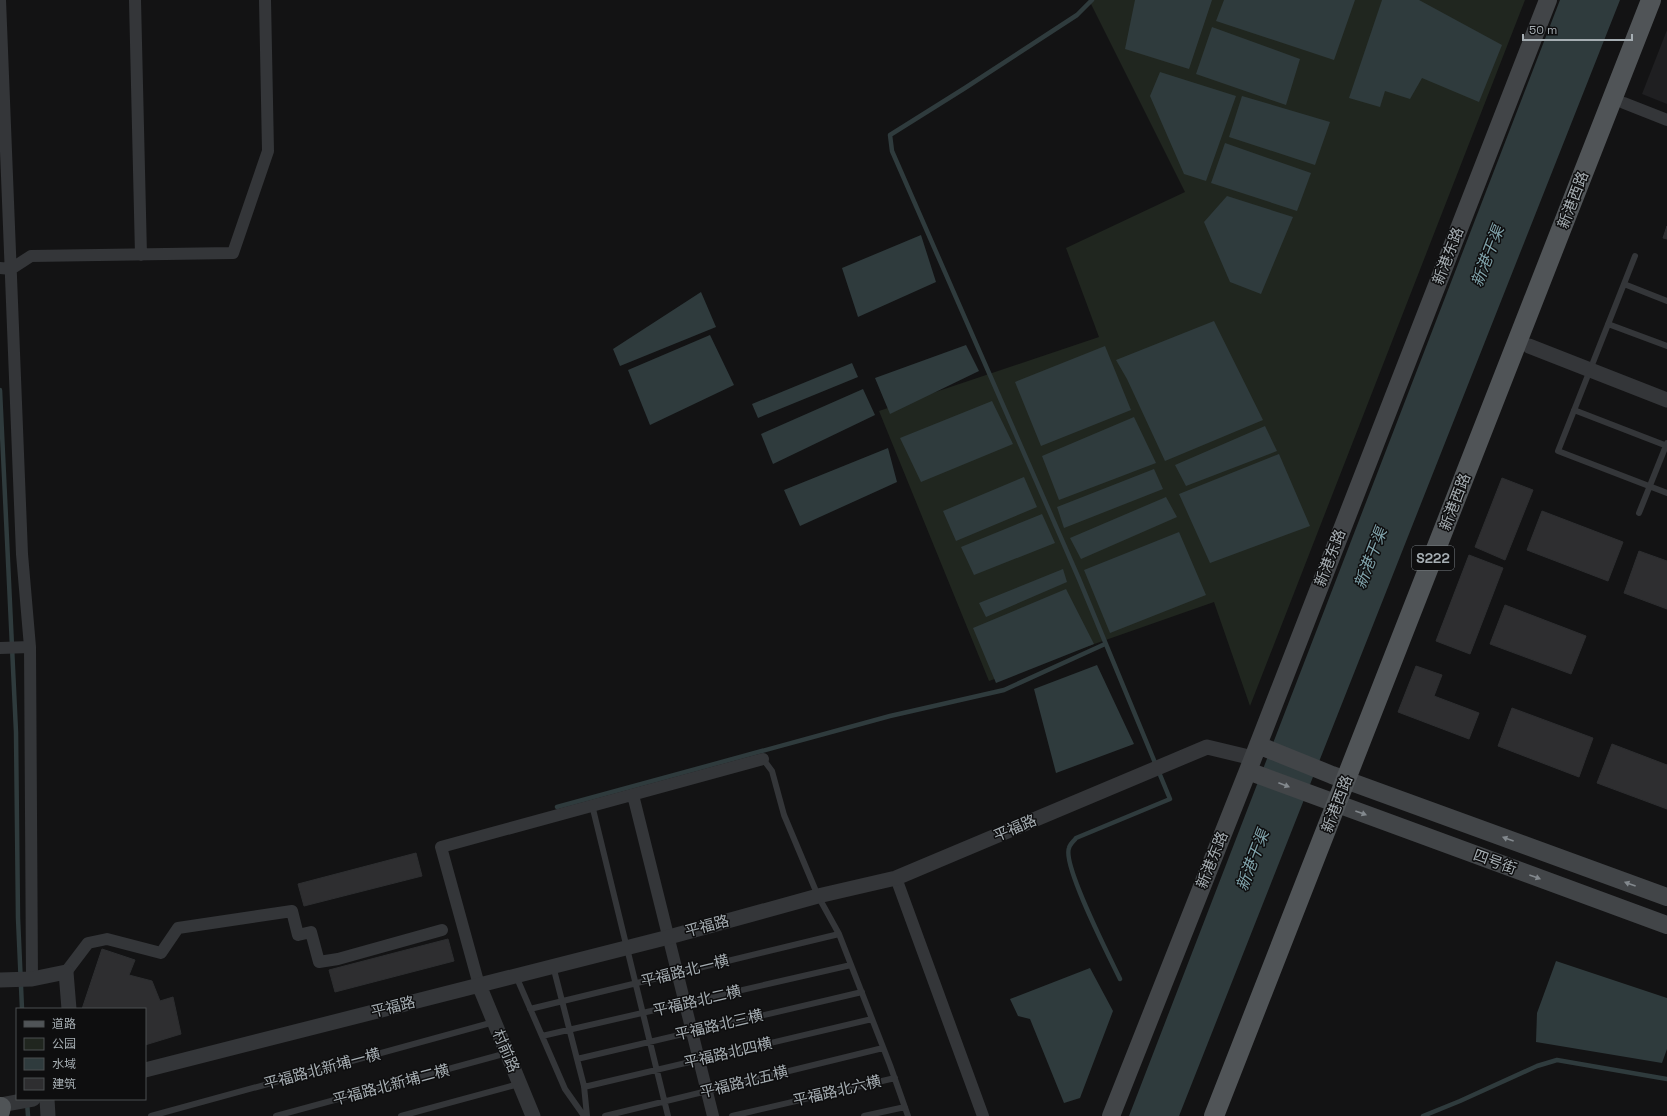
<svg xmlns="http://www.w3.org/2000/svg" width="1667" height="1116" viewBox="0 0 1667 1116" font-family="'Space Grotesk','Noto Sans SC',sans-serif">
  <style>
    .built { fill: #1f1f21 }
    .green { fill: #20261f }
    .water { fill: #2f3b3d }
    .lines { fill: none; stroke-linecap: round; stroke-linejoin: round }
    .stream { stroke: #2f3b3d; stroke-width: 4.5 }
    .building { fill: #2e2e30; stroke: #2d2e30 }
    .service { stroke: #343639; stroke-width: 6 }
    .minor { stroke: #343639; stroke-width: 12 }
    .tertiary { stroke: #343639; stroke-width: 15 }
    .secondary { stroke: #424548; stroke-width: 18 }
    .primary { stroke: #505457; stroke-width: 20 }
    .oneway { fill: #83898e }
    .labels { text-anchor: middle; stroke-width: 3; stroke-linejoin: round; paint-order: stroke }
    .shield { fill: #0e0e0f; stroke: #787e82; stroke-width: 1 }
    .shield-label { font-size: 14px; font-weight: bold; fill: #a6aeb3 }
    .street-label { font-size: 15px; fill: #a6aeb3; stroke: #0e0e0f }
    .water-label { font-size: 16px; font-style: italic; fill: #80a3ab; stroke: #0e0e0f }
  </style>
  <rect width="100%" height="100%" fill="#131314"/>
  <path class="built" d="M1667 30V104L1642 94Z"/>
  <path class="green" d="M1089 0H1525L1250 706 1214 602 989 681 879 411 1099 337 1066 248 1185 192Z"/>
  <path class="water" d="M1135 0H1212L1189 69 1125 49Z
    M1224 0H1355L1334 60 1216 21Z
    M1382 0H1419L1502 45 1479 102 1422 78 1410 99 1385 91 1380 107 1349 98Z
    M1560 0H1620L1179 1116H1129Z
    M1212 27 1300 59 1286 105 1196 74Z
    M1160 72 1236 96 1206 181 1184 174 1150 96Z
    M1242 96 1330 122 1315 165 1229 137Z
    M1225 143 1311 173 1297 211 1211 183Z
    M1227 196 1293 217 1261 294 1230 282 1204 222Z
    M921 235 936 282 858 317 842 268Z
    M701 292 716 327 620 366 613 349Z
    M1214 321 1263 420 1165 461 1127 379 1116 360Z
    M710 335 734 385 650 425 628 370Z
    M966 345 979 371 890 414 875 378Z
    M1105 346 1131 410 1041 446 1015 382Z
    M852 363 858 377 758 418 752 404Z
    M863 389 875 415 773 464 761 434Z
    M992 401 1013 444 921 482 900 438Z
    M1134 417 1156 463 1059 500 1042 456Z
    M1265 426 1277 451 1186 486 1175 465Z
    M888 448 897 482 800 526 784 490Z
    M1279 454 1310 526 1210 563 1179 494Z
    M1154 469 1163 489 1064 528 1057 507Z
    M1024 477 1037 507 956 541 943 511Z
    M1166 497 1177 517 1081 559 1070 538Z
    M1042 514 1055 543 974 575 961 547Z
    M1179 532 1206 595 1110 633 1084 570Z
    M1063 569 1067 582 986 617 979 603Z
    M1066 589 1094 644 996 683 973 628Z
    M1097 665 1134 744 1056 773 1034 689Z
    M1556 961 1667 998V1049L1662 1063 1536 1042 1537 1013Z
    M1090 968 1113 1011 1080 1098 1064 1103 1030 1019 1018 1016 1010 999Z"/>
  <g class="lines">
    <path class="stream" d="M1092 0 1077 15 965 88 890 135 892 151 1079 579 1170 799 1076 838C1074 841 1070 844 1069 848 1062 865 1110 958 1120 979
      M0 390 16 732 18 918 22 1009
      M557 807 890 716 1004 690 1105 644
      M27 1102 28 1116
      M1423 1116 1460 1101 1537 1066 1557 1060 1667 1079"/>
  </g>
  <path class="building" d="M1667 226V239L1663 238Z
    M1502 478 1533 490 1505 560 1475 547Z
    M1542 511 1623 542 1608 581 1527 550Z
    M1639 551 1667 561V609L1624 593Z
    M1469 555 1503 568 1470 654 1436 641Z
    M1505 605 1586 636 1571 674 1490 644Z
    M1416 666 1442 675 1434 696 1479 713 1469 739 1398 712Z
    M1512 708 1593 738 1579 777 1498 746Z
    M1612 744 1667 765V809L1597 783Z
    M416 853 422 876 304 906 298 884Z
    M448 939 454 961 335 992 329 970Z
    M102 949 135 960 129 975 152 981 160 1001 173 997 181 1034 145 1045V1009H82Z"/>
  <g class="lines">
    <path class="service" d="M1635 256 1558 451 1667 493
      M1624 284 1667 301
      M1608 324 1667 346
      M1574 410 1667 446
      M1639 513 1667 443
      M763 759 772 771 784 815 818 896 839 934 890 1065 908 1116
      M592 805 668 1116
      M553 966 584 1086 587 1116
      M516 976 565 1089 584 1116
      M530 1009 839 934
      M542 1036 851 965
      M577 1059 862 992
      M584 1087 872 1019
      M151 1116 494 1022
      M276 1116 507 1053
      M401 1116 519 1084
      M605 1116 883 1048
      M732 1116 895 1078
      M864 1116 905 1107"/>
    <path class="minor" d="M0 0 22 554 30 647 32 979
      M135 0 141 255
      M1624 103 1667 120
      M0 268 11 269 31 256 233 253 268 151 265 0
      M0 648 30 647
      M633 795 713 1116
      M896 878 983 1116
      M66 972 88 943 107 939 161 953 178 928 292 911 298 935 311 932 319 962 338 959 442 930
      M479 985 441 847 763 759"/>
    <path class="tertiary" d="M1529 346 1667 400
      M0 980 32 979 66 972 69 1009
      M479 985 533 1116
      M145 1070 669 937 818 896 896 878 1207 747 1253 758
      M47 1099 48 1116
      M0 1105 33 1099"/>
    <path class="secondary" d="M1258 745 1332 775 1667 897
      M1248 771 1667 925
      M1111 1116 1253 758 1548 0"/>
    <path class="primary" d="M0 1111 1 1107
      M1214 1116 1651 0"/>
  </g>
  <defs><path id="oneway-solid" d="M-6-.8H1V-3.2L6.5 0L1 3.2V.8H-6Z"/></defs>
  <g class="oneway">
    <use href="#oneway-solid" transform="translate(1284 785) rotate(21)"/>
    <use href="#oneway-solid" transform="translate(1361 813) rotate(20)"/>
    <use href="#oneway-solid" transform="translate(1508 839) rotate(-160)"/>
    <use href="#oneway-solid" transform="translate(1535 877) rotate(20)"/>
    <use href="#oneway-solid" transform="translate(1630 884) rotate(-160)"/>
  </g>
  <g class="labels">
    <rect class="shield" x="1412" y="546" width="42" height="24" rx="3"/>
    <g class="shield-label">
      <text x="1433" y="563">S222</text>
    </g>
    <g class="street-label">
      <text transform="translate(1573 200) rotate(-69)" y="5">新港西路</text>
      <text transform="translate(1448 256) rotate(-69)" y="5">新港东路</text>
      <text transform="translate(1455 502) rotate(-69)" y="5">新港西路</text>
      <text transform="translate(1330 558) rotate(-69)" y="5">新港东路</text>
      <text transform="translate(1337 804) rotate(-69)" y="5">新港西路</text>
      <text transform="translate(1015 828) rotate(-23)" y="5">平福路</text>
      <text transform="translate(1212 860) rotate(-68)" y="5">新港东路</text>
      <text transform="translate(1495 862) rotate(20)" y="5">四号街</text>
      <text transform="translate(707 926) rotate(-15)" y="5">平福路</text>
      <text transform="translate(685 971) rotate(-14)" y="5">平福路北一横</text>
      <text transform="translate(697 1001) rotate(-13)" y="5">平福路北二横</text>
      <text transform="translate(393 1007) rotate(-14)" y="5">平福路</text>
      <text transform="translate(719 1025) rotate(-13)" y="5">平福路北三横</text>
      <text transform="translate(506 1051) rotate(67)" y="5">村前路</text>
      <text transform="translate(728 1053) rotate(-13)" y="5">平福路北四横</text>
      <text transform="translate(322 1069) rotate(-15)" y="5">平福路北新埔一横</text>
      <text transform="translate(744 1082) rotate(-14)" y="5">平福路北五横</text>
      <text transform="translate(391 1085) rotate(-15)" y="5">平福路北新埔二横</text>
      <text transform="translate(837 1091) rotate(-13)" y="5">平福路北六横</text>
    </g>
    <g class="water-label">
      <text transform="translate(1487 256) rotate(-69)" y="6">新港干渠</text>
      <text transform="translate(1370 558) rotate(-69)" y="6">新港干渠</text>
      <text transform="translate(1252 860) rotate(-69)" y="6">新港干渠</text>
    </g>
  </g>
  <rect x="16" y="1008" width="130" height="92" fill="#0e0e0f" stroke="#4b4e51"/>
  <rect x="24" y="1021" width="20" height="6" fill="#505457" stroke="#4b4e51"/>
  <text x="52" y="1028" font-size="12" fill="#a6aeb3">道路</text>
  <rect x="24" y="1038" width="20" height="12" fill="#20261f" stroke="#4b4e51"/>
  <text x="52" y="1048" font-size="12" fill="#a6aeb3">公园</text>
  <rect x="24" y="1058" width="20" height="12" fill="#2f3b3d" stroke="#4b4e51"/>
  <text x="52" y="1068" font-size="12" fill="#a6aeb3">水域</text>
  <rect x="24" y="1078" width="20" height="12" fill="#2e2e30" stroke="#4b4e51"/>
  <text x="52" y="1088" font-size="12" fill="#a6aeb3">建筑</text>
  <path d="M1523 34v6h109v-6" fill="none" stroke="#a6aeb3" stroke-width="2"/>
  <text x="1529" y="34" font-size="12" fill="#a6aeb3" stroke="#0e0e0f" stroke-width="3" paint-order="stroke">50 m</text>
</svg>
